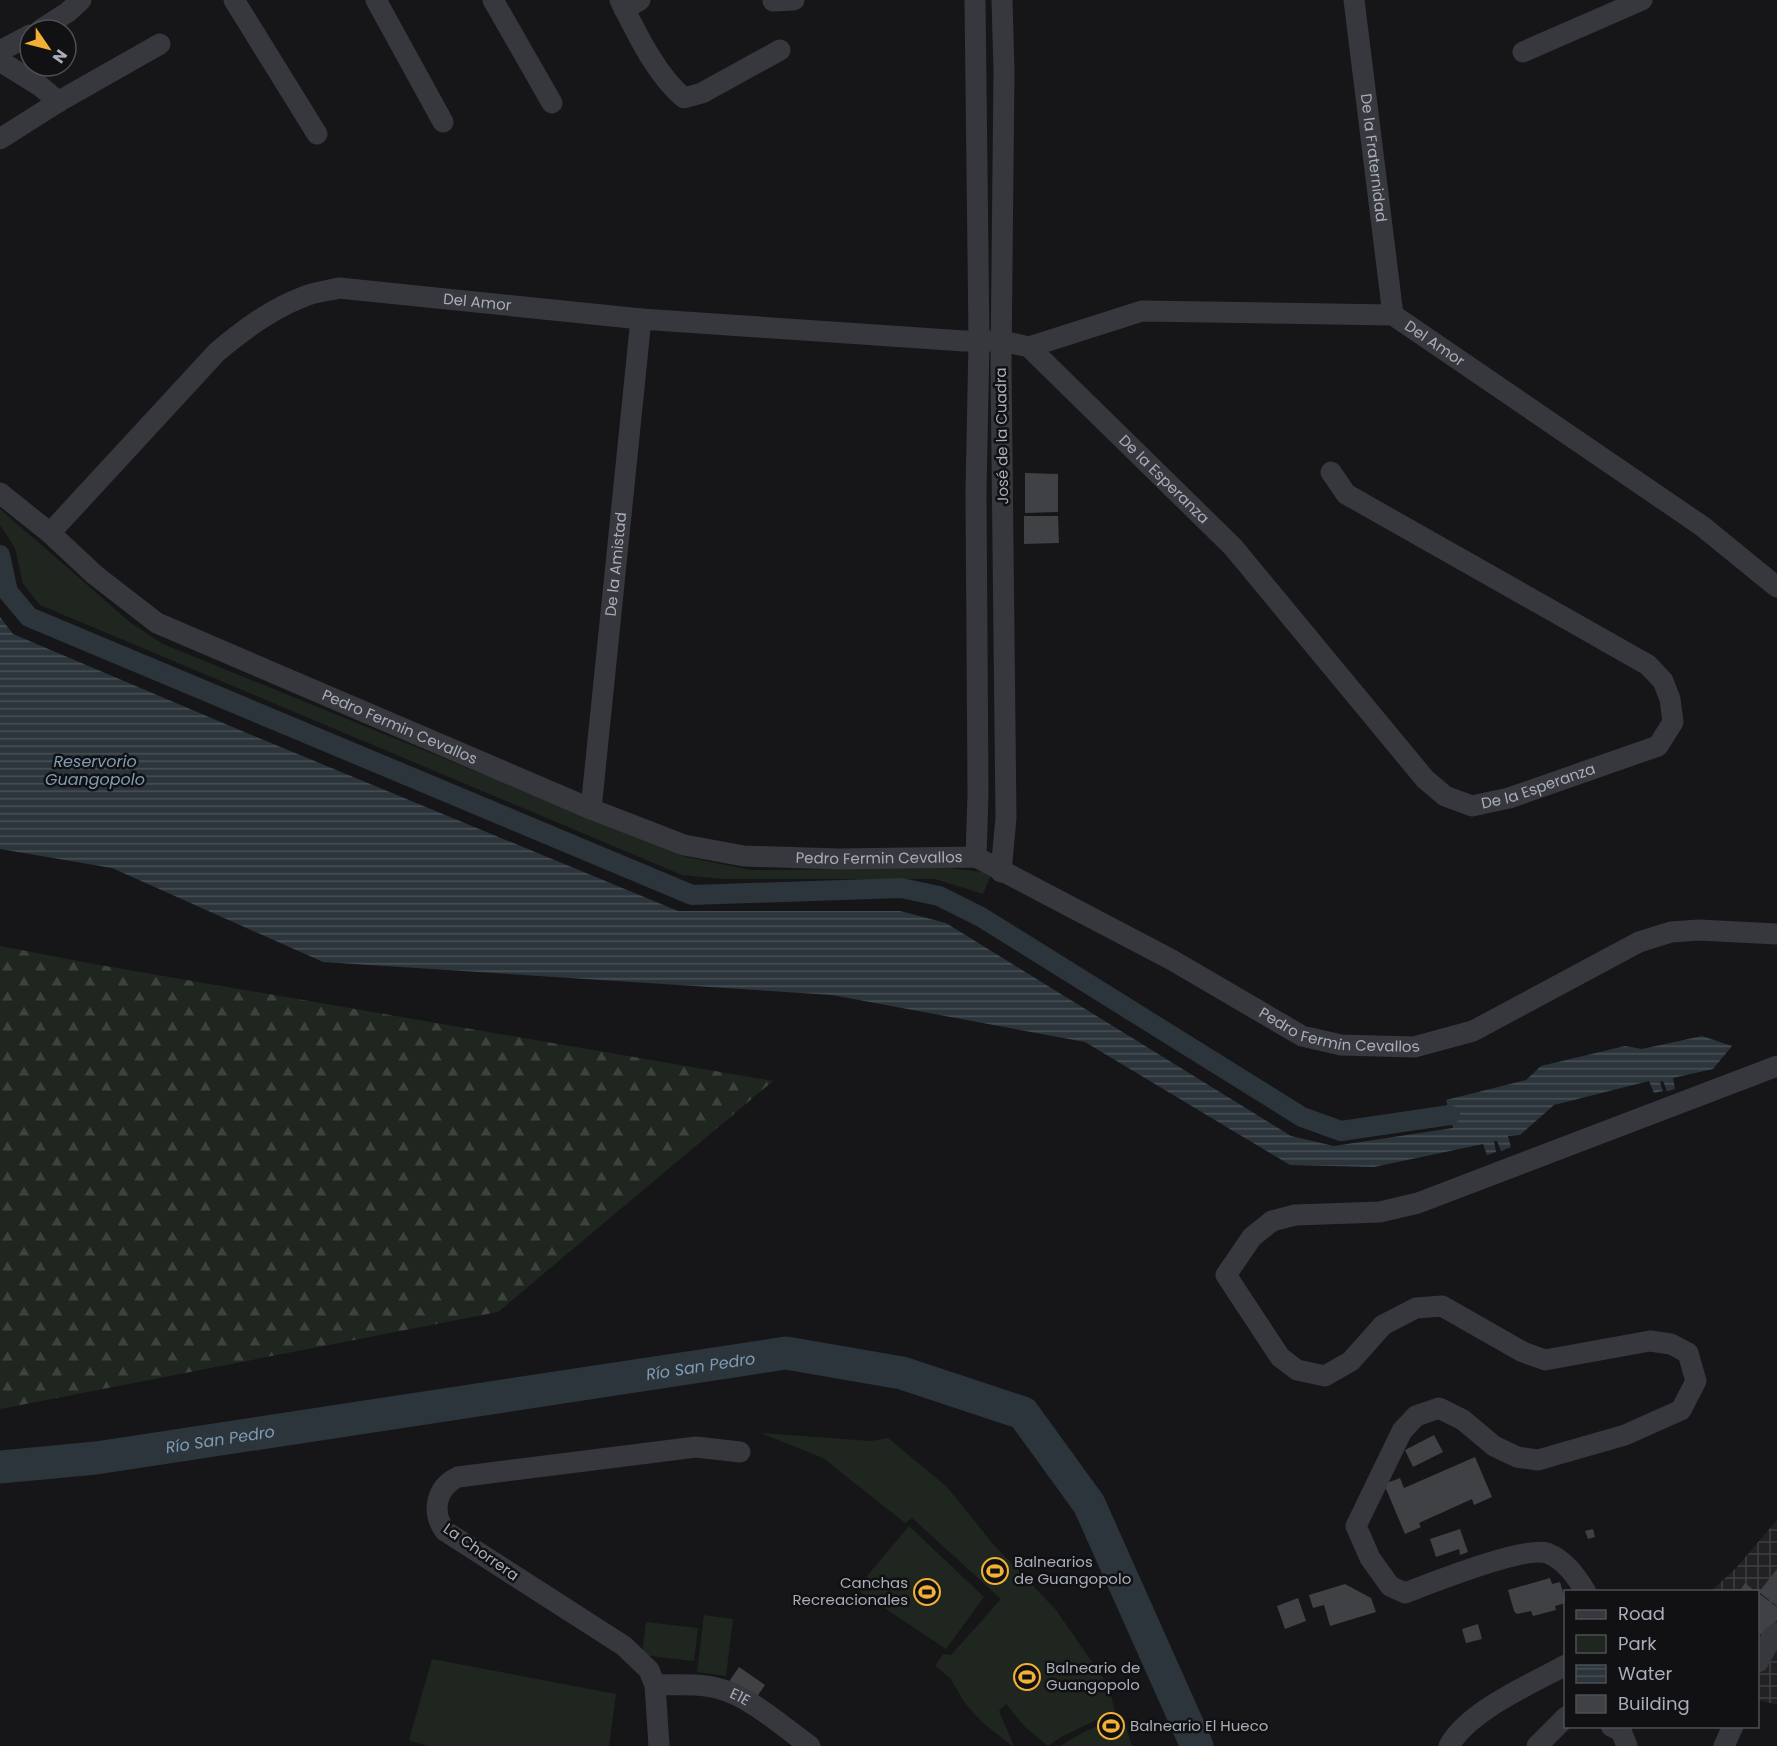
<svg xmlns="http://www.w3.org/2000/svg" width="1777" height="1746" viewBox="0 0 1777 1746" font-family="Poppins,sans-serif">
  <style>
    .industrial { fill: url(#industrial-grid) }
    .green { fill: #1e261f }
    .forest { fill: url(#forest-firs) }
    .water { fill: url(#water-rules) }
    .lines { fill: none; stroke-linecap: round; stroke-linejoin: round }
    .canal { stroke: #2c353c; stroke-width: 20 }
    .river { stroke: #2c353c; stroke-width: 33 }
    .building { fill: #404145 }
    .street { stroke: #37383d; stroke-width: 21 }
    .labels { text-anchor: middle; stroke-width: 5; stroke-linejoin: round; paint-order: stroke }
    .street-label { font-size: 15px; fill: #a8adb8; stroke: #111113 }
    .poi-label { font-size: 15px; fill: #a8adb8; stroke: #111113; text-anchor: start }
    .water-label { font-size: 16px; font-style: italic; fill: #7f9bb3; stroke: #111113 }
  </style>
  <defs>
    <pattern id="industrial-grid" width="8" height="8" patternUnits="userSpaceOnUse" patternTransform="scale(1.5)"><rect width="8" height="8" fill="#222225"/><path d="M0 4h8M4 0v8" fill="none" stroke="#3f3f43"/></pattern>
    <pattern id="forest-firs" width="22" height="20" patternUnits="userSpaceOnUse" patternTransform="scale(1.5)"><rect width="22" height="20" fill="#1e261f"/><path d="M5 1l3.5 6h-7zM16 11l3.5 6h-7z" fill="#3c433d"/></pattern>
    <pattern id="water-rules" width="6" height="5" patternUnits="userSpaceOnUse" patternTransform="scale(1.5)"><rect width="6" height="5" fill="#2c353c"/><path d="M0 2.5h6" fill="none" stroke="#485056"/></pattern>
  </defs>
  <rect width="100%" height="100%" fill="#161618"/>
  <path class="industrial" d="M1777 1520V1705L1758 1700V1592H1710L1736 1568Z"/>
  <path class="green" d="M0 509 131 623 163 644 686 857 751 870 948 868 992 873 983 894 935 879H723L682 875 40 605 23 584 15 548 0 525Z
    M761 1433 871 1441 888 1438 947 1487 993 1544 1056 1610 1108 1685 1115 1711 1061 1737 1048 1746 1026 1728 1006 1704 999 1711 1014 1746H1012L983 1723 965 1703 950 1678 935 1666 943 1654 951 1655 1001 1599 912 1518 905 1523 823 1458Z
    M909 1526 984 1597 946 1649 856 1589Z
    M704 1615 733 1619 726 1676 697 1672Z
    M646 1622 698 1628 694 1661 642 1655Z
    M432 1659 616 1694 609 1746H428L409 1740Z
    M1122 1715 1132 1746H1060L1084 1732Z"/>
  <path class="forest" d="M0 946 94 964 773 1081 498 1312 0 1409Z"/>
  <path class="water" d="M0 617 13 634 242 731 678 911H900L946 923 1291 1136 1334 1146 1453 1128 1446 1100 1526 1080 1541 1066 1625 1046 1642 1049 1702 1036 1732 1046 1713 1069 1673 1078 1675 1089 1667 1091 1663 1081 1660 1082 1663 1091 1654 1093 1649 1081 1554 1105 1520 1135 1508 1136 1511 1147 1501 1151 1497 1141H1494L1496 1152 1487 1155 1483 1144 1374 1167 1290 1165 1085 1042 832 995 323 962 112 868 0 849Z"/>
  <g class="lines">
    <path class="canal" d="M0 555 8 592 29 617 692 895 901 888 939 896 981 917 1302 1117 1341 1131 1450 1115"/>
    <path class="river" id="s1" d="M0 1467 96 1458 786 1353 902 1373 1023 1413 1089 1504 1197 1746"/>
  </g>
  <path class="building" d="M1025 473 1058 474V512L1025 513Z
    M1024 516H1058L1059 543 1024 544Z
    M1434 1435 1443 1452 1413 1467 1405 1450Z
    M1475 1457 1492 1497 1474 1505 1472 1499 1419 1523 1421 1527 1405 1534 1384 1484 1400 1478 1404 1488Z
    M1460 1529 1468 1552 1460 1555 1459 1549 1436 1557 1430 1539Z
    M1593 1529 1595 1537 1588 1539 1585 1531Z
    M1777 1569V1606L1759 1592Z
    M1550 1578 1552 1584 1560 1582 1566 1603 1555 1606 1556 1610 1533 1616 1531 1611 1517 1614 1514 1611 1508 1590Z
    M1745 1583 1756 1592H1739Z
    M1345 1584 1371 1598 1376 1612 1330 1626 1324 1605 1313 1608 1309 1595Z
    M1758 1593 1777 1607V1620L1764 1637 1758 1632Z
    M1298 1598 1306 1621 1285 1629 1277 1606Z
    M1478 1624 1482 1639 1466 1643 1462 1629Z
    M739 1667 765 1685 754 1701 728 1683Z"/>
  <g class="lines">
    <g class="street">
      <path d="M234 0 317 134"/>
      <path d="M376 0 443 122"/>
      <path d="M493 0 552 103"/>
      <path d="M620 0C636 32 656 75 684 98L702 93 780 50"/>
      <path d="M975 0 979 341 976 492 978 794 976 857"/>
      <path id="s2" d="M1354 0 1393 315"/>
      <path d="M773 1 794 0"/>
      <path d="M624 9 640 0"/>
      <path d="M40 30 68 12 81 0"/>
      <path d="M0 51 30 35"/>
      <path d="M1523 52 1642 0"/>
      <path d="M0 61 40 86 59 102"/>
      <path d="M0 139 63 99 160 44"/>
      <path id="s3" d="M1029 347 1142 311 1393 315 1702 526 1777 587"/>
      <path id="s4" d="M0 493 50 533 95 575 157 623 591 809 684 845 744 856 839 859 976 857 1172 960 1302 1036 1341 1045 1414 1047 1473 1031 1639 942 1671 932 1699 930 1777 934"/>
      <path id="s5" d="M50 533 217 352C243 330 271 309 303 297 314 292 327 291 339 288L641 319 964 341H1002L1029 347 1233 547 1425 779 1445 796 1472 806 1509 798 1658 746 1673 722 1670 699 1663 681 1648 665 1346 494 1331 472"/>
      <path id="s6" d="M591 809 641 319"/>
      <path d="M1001 872 1006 818 1001 364 1004 71 1002 0"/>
      <path d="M1586 1592C1576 1576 1565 1560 1547 1553 1524 1546 1431 1583 1405 1593L1390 1586 1370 1558 1356 1526 1402 1431 1416 1416 1439 1408 1463 1420 1494 1446 1517 1457 1538 1460 1625 1435 1681 1410 1696 1381 1688 1353 1671 1344 1650 1341 1545 1360 1523 1352 1442 1306 1416 1308 1383 1325 1351 1361 1325 1376 1297 1370 1280 1357 1226 1275 1252 1237 1272 1221 1295 1215 1380 1212 1418 1203 1777 1066"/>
      <path d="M1758 1662 1772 1637 1777 1633"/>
      <path id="s7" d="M655 1685C676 1685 700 1683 720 1689 749 1696 786 1729 810 1746"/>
      <path d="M1611 1726 1621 1731 1627 1746"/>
      <path d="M659 1746 655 1685 649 1670 624 1646 445 1531C431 1512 436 1487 458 1477L696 1447 740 1452"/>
      <path d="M1449 1746C1468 1711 1531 1684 1566 1665"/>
      <path d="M1537 1746 1566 1717"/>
      <path d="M1724 1746 1733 1726"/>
    </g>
  </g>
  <defs>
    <symbol id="stadium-ring" viewBox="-11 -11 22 22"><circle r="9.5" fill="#111113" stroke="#f2b134" stroke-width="1.5"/><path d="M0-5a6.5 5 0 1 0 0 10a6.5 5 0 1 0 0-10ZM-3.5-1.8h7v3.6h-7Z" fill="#f2b134"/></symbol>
  </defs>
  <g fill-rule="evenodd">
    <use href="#stadium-ring" x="980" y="1556" width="30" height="30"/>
    <use href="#stadium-ring" x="912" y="1577" width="30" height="30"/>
    <use href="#stadium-ring" x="1012" y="1662" width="30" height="30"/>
    <use href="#stadium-ring" x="1096" y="1711" width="30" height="30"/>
  </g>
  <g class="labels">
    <g class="street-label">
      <text dy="5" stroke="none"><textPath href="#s2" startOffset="159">De la Fraternidad</textPath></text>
      <text dy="5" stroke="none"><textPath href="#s5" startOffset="525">Del Amor</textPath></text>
      <text dy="5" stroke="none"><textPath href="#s3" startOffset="420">Del Amor</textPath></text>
      <text transform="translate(1002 436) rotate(-91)" y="5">José de la Cuadra</text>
      <text dy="5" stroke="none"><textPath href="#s5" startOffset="1268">De la Esperanza</textPath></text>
      <text dy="5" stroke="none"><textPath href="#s6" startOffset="246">De la Amistad</textPath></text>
      <text dy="5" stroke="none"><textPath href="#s4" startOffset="468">Pedro Fermin Cevallos</textPath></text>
      <text dy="5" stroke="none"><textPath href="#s5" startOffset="1790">De la Esperanza</textPath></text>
      <text dy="5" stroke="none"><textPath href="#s4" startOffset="972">Pedro Fermin Cevallos</textPath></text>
      <text dy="5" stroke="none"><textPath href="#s4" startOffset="1476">Pedro Fermin Cevallos</textPath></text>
      <text transform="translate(481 1552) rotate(35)" y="5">La Chorrera</text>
      <text dy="5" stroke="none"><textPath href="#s7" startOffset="87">E1E</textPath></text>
    </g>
    <g class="poi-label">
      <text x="1014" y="1567">Balnearios<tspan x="1014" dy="17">de Guangopolo</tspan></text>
      <text x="908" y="1588" text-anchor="end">Canchas<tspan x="908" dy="17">Recreacionales</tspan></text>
      <text x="1046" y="1673">Balneario de<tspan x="1046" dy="17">Guangopolo</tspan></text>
      <text x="1130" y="1731">Balneario El Hueco</text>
    </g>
    <g class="water-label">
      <text x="95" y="767">Reservorio<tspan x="95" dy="18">Guangopolo</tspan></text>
      <text dy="6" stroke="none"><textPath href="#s1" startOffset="708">Río San Pedro</textPath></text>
      <text dy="6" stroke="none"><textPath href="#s1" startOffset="222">Río San Pedro</textPath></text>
    </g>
  </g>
  <rect x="1564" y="1590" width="195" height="138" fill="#111113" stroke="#4d4f55" stroke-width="1.5"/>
  <rect x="1576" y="1610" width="30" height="9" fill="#37383d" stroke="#4d4f55" stroke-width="1.5"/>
  <text x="1618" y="1620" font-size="18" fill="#a8adb8">Road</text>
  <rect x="1576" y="1635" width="30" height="18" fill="#1e261f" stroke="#4d4f55" stroke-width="1.5"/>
  <text x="1618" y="1650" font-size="18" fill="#a8adb8">Park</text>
  <rect x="1576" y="1665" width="30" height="18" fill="url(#water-rules)" stroke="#4d4f55" stroke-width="1.5"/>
  <text x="1618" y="1680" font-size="18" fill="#a8adb8">Water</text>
  <rect x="1576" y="1695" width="30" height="18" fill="#404145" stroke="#4d4f55" stroke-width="1.5"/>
  <text x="1618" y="1710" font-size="18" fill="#a8adb8">Building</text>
  <g transform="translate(48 48) rotate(125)"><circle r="28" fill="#111113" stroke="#4d4f55" stroke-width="1.5"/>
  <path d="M0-4.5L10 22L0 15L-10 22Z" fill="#f2b134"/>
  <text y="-9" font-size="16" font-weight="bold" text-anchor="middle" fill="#a8adb8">N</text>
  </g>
</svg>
